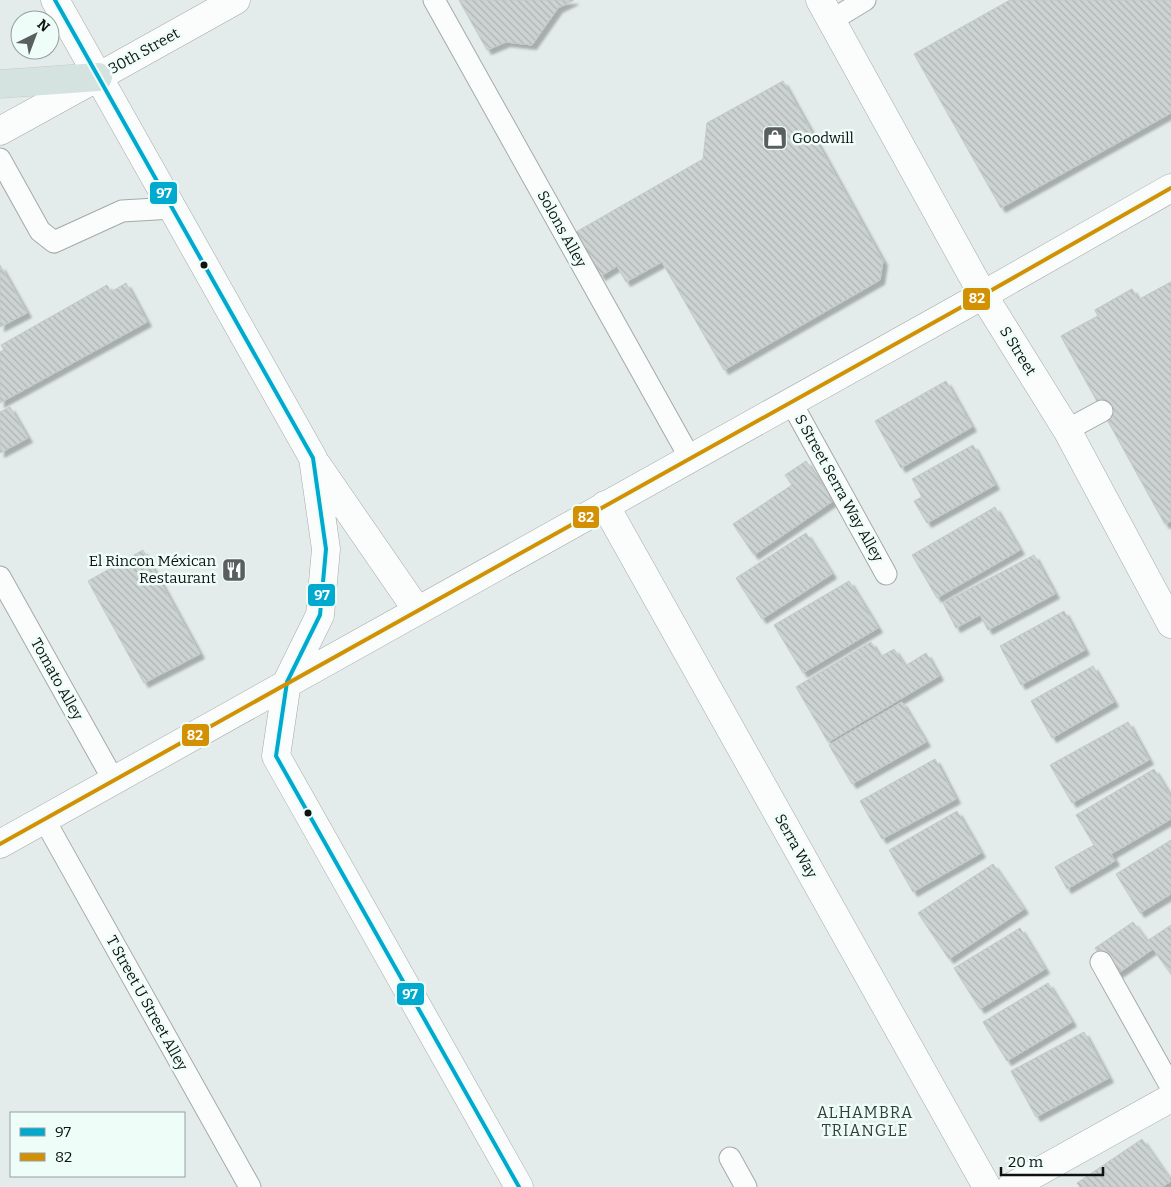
<svg xmlns="http://www.w3.org/2000/svg" width="1171" height="1187" viewBox="0 0 1171 1187" font-family="Bitter,serif">
  <style>
    .building { fill: url(#building-back-hatch); stroke: #c3c9c8; filter: url(#shadow) }
    .lines { fill: none; stroke-linecap: round; stroke-linejoin: round }
    .lane-casing { stroke: #a4aaa8; stroke-width: 23 }
    .street-casing { stroke: #a4aaa8; stroke-width: 29 }
    .secondary-casing { stroke: #a4aaa8; stroke-width: 29 }
    .highway-casing { stroke: #c5c9c8; stroke-width: 29 }
    .lane { stroke: #fbfcfc; stroke-width: 21 }
    .street { stroke: #fbfcfc; stroke-width: 28 }
    .secondary { stroke: #fbfcfc; stroke-width: 28 }
    .highway { stroke: #d5e3e0; stroke-width: 28 }
    .bus-1-casing { stroke: #effdf9; stroke-width: 8 }
    .bus-2-casing { stroke: #effdf9; stroke-width: 8 }
    .bus-1 { stroke: #00a9ce; stroke-width: 4 }
    .bus-2 { stroke: #d49003; stroke-width: 4 }
    .bus-dot { fill: #0e1312; stroke: #effdf9; stroke-width: 2 }
    .labels { text-anchor: middle; stroke-width: 5; stroke-linejoin: round; paint-order: stroke }
    .street-label { font-size: 15px; fill: #0e1312; stroke: #effdf9 }
    .poi-label { font-size: 15px; fill: #0e1312; stroke: #effdf9; text-anchor: start }
    .neighbourhood-label { font-size: 16px; letter-spacing: 1px; fill: #333f3b; stroke: #effdf9 }
    .line-badge { stroke: #effdf9; stroke-width: 2 }
    .badge-label { font-size: 14px; text-anchor: middle; font-weight: bold; fill: #fff }
  </style>
  <defs>
    <pattern id="building-back-hatch" width="6" height="6" patternUnits="userSpaceOnUse" patternTransform="scale(1.25)"><rect width="6" height="6" fill="#cdd3d2"/><path d="M-1 5l2 2M0 0l6 6M5-1l2 2" fill="none" stroke="#afb4b3"/></pattern>
    <filter id="shadow"><feDropShadow dx="4.5" dy="4.5" stdDeviation="1" flood-color="#0004"/></filter>
  </defs>
  <rect width="100%" height="100%" fill="#e4eceb"/>
  <path class="building" d="M459 0H574L558 8 532 45 506 42 487 50Z
    M1010 0H1171V113L1001 208 914 54Z
    M783 81 883 261 880 280 724 370 662 262 626 282 617 266 601 276 576 232 703 159 707 123Z
    M0 265 27 313 0 327Z
    M1171 282V521L1165 524 1061 336 1098 316 1095 310 1132 289 1138 300Z
    M1171 282V521L1165 524 1061 336 1098 316 1095 310 1132 289 1138 300Z
    M126 283 147 322 0 403V352L4 350 1 345 107 285 111 292Z
    M946 381 972 427 901 468 875 421Z
    M10 407 28 438 0 453V412Z
    M973 445 995 485 927 523 914 501 922 497 912 479Z
    M806 461 833 501 754 555 733 524 792 485 785 475Z
    M995 507 1020 550 937 598 912 555Z
    M806 533 832 574 762 619 736 578Z
    M143 550 200 654 144 683 88 581Z
    M1034 555 1055 594 988 630 980 615 956 628 943 603Z
    M849 581 878 628 803 673 774 625Z
    M1064 611 1085 650 1021 685 1000 646Z
    M871 642 880 657 894 649 905 666 926 653 939 676 828 742 796 687Z
    M1093 666 1114 702 1052 738 1031 701Z
    M902 702 926 742 852 784 829 745Z
    M1128 722 1149 760 1072 803 1050 765Z
    M935 759 956 799 882 839 860 801Z
    M1154 769 1171 797V819L1111 854 1115 861 1067 889 1055 867 1094 845 1076 815Z
    M957 811 981 853 913 892 889 850Z
    M1171 840V894L1140 913 1116 874Z
    M993 864 1024 909 949 959 918 913Z
    M1133 922 1147 941 1171 925V974L1153 949 1114 976 1095 948Z
    M1020 928 1045 969 980 1009 954 968Z
    M1048 983 1072 1022 1007 1061 983 1022Z
    M1084 1032 1109 1078 1036 1117 1011 1071Z
    M1142 1139 1171 1181 1162 1187H1080L1077 1183Z"/>
  <g class="lines">
    <defs>
      <path id="lane" d="M434 0 690 458
        M832 20 865 0
        M0 159 40 231 54 242 122 211 173 208
        M791 402 886 574
        M1067 430 1102 411
        M0 577 114 781
        M44 819 250 1187
        M1101 962 1171 1087
        M730 1158 746 1187"/>
      <path id="street" d="M820 0 983 295 1067 430 1171 624
        M0 131 98 77
        M605 505 987 1187
        M1011 1187 1171 1098"/>
      <path id="secondary" d="M55 0 313 458 326 549 320 615 287 682 276 756 519 1187
        M98 77 236 0
        M317 465 417 610
        M0 844 983 295 1171 188"/>
      <path id="highway" d="M0 84 98 77"/>
    </defs>
    <use href="#lane" class="lane-casing"/>
    <use href="#street" class="street-casing"/>
    <use href="#secondary" class="secondary-casing"/>
    <use href="#highway" class="highway-casing"/>
    <use href="#lane" class="lane"/>
    <use href="#street" class="street"/>
    <use href="#secondary" class="secondary"/>
    <use href="#highway" class="highway"/>
    <defs>
      <path id="bus-1" d="M55 0 313 458 326 549 320 615 287 682 276 756 519 1187"/>
      <path id="bus-2" d="M0 844 983 295 1171 188"/>
    </defs>
    <use href="#bus-1" class="bus-1-casing"/>
    <use href="#bus-2" class="bus-2-casing"/>
    <use href="#bus-1" class="bus-1"/>
    <use href="#bus-2" class="bus-2"/>
  </g>
  <defs>
    <symbol id="shop-square" viewBox="-11 -11 22 22"><rect x="-9" y="-9" width="18" height="18" rx="4" fill="#595f5e" stroke="#effdf9"/><path d="M-5-2.5h2.3a2.7 3.5 0 0 1 5.4 0H5L5.5 6h-11ZM-1.5-2.5h3a1.5 2.3 0 0 0-3 0Z" fill="#fff"/></symbol>
    <symbol id="restaurant-square" viewBox="-11 -11 22 22"><rect x="-9" y="-9" width="18" height="18" rx="4" fill="#595f5e" stroke="#effdf9"/><path d="M-5-6h1v4h1v-4h1v4h1v-4h1v5L-1.5 .5V6h-2V.5L-5-1ZM5-6V6H3V1.5H1.5Q1.5-4 5-6Z" fill="#fff"/></symbol>
  </defs>
  <g fill-rule="evenodd">
    <use href="#shop-square" x="761" y="124" width="28" height="28"/>
    <use href="#restaurant-square" x="220" y="556" width="28" height="28"/>
  </g>
  <g class="bus-dot">
    <circle cx="204" cy="265" r="4.5"/>
    <circle cx="308" cy="813" r="4.5"/>
  </g>
  <g class="labels">
    <g class="street-label">
      <text transform="translate(144 51) rotate(-29)" y="5">30th Street</text>
      <text transform="translate(562 229) rotate(61)" y="5">Solons Alley</text>
      <text transform="translate(1018 351) rotate(58)" y="5">S Street</text>
      <text transform="translate(839 488) rotate(61)" y="5">S Street Serra Way Alley</text>
      <text transform="translate(57 679) rotate(61)" y="5">Tomato Alley</text>
      <text transform="translate(796 846) rotate(61)" y="5">Serra Way</text>
      <text transform="translate(147 1003) rotate(61)" y="5">T Street U Street Alley</text>
    </g>
    <g class="poi-label">
      <text x="792" y="143">Goodwill</text>
      <text x="216" y="566" text-anchor="end">El Rincon Méxican<tspan x="216" dy="17">Restaurant</tspan></text>
    </g>
    <g class="neighbourhood-label">
      <text x="865" y="1118">ALHAMBRA<tspan x="865" dy="18">TRIANGLE</tspan></text>
    </g>
  </g>
  <g class="line-badge">
    <rect x="149" y="181" width="29" height="24" rx="5" fill="#00a9ce"/>
    <rect x="962" y="287" width="29" height="24" rx="5" fill="#d49003"/>
    <rect x="572" y="505" width="28" height="24" rx="5" fill="#d49003"/>
    <rect x="307" y="583" width="29" height="24" rx="5" fill="#00a9ce"/>
    <rect x="181" y="723" width="29" height="24" rx="5" fill="#d49003"/>
    <rect x="396" y="982" width="29" height="24" rx="5" fill="#00a9ce"/>
  </g>
  <g class="badge-label">
    <text x="164" y="198">97</text>
    <text x="977" y="303">82</text>
    <text x="586" y="522">82</text>
    <text x="322" y="600">97</text>
    <text x="195" y="740">82</text>
    <text x="410" y="999">97</text>
  </g>
  <rect x="10" y="1112" width="175" height="65" fill="#effdf9" stroke="#959f9d"/>
  <rect x="20" y="1128" width="25" height="8" fill="#00a9ce" stroke="#959f9d"/>
  <text x="55" y="1137" font-size="15" fill="#0e1312">97</text>
  <rect x="20" y="1153" width="25" height="8" fill="#d49003" stroke="#959f9d"/>
  <text x="55" y="1162" font-size="15" fill="#0e1312">82</text>
  <g transform="translate(35 35) rotate(42)"><circle r="24" fill="#effdf9" stroke="#959f9d"/>
  <path d="M0-4L9 19L0 12L-9 19Z" fill="#595f5e"/>
  <text y="-8" font-size="14" font-weight="bold" text-anchor="middle" fill="#0e1312">N</text>
  </g>
  <path d="M1001 1167v8h102v-8" fill="none" stroke="#0e1312" stroke-width="2.5"/>
  <text x="1008" y="1167" font-size="15" fill="#0e1312" stroke="#effdf9" stroke-width="4" paint-order="stroke">20 m</text>
</svg>
